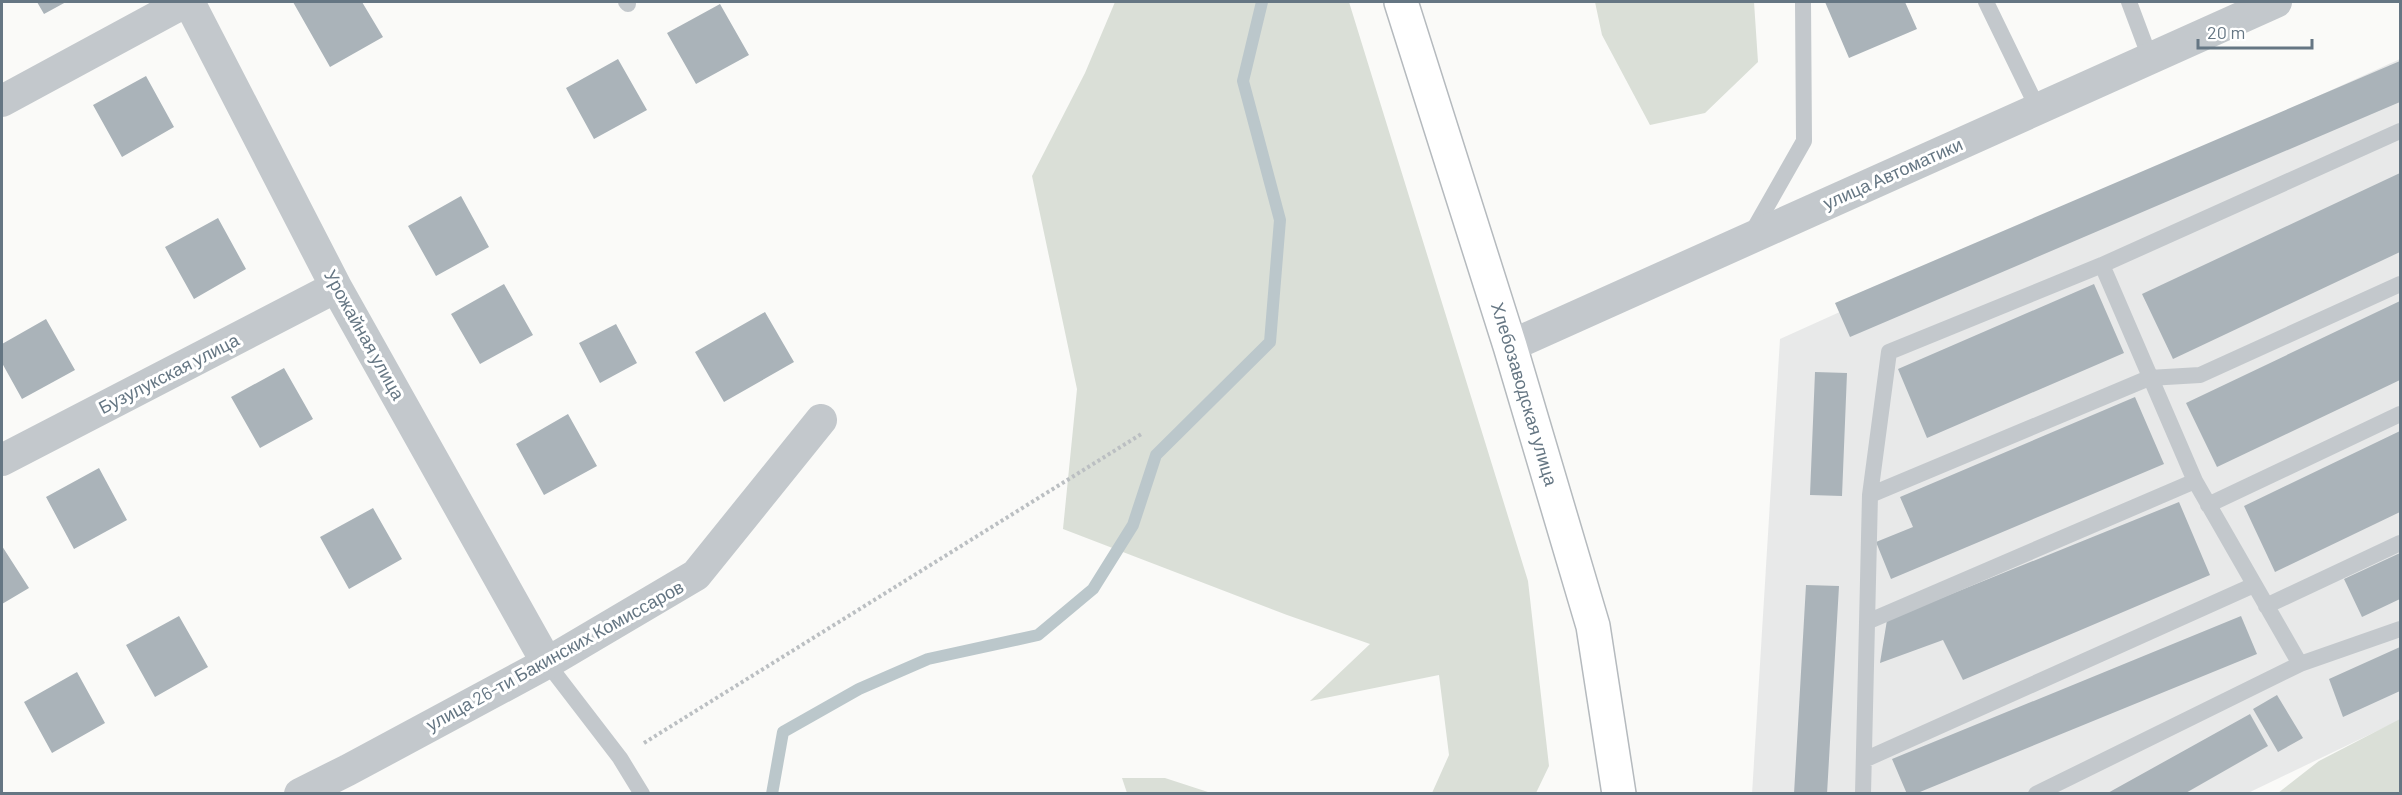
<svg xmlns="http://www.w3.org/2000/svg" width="2402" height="795" viewBox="0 0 2402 795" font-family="Barlow,sans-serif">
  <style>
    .built { fill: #e8e9e9 }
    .green { fill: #dadfd7 }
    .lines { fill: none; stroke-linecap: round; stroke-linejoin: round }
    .stream { stroke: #bbc7cb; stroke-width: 12 }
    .building { fill: #aab3b9 }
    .primary-casing { stroke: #b5babe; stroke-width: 36 }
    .path { stroke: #bbbfc2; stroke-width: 4; stroke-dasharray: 3 3; stroke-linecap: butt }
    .service { stroke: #c3c8cc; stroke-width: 16 }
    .minor { stroke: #c3c8cc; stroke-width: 32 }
    .primary { stroke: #fff; stroke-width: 33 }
    .labels { text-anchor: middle; stroke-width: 6; stroke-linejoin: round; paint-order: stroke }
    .street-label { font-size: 18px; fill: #657683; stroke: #fff }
  </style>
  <rect width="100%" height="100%" fill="#fafaf8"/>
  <path class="built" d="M2400 59V720L2248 793 1752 794 1780 339Z"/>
  <path class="green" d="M1115 2H1349L1528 581 1549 766 1536 793H1432L1449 755 1439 675 1310 701 1370 644 1287 615 1063 529 1077 389 1032 176 1085 73Z
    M1595 2H1754L1758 62 1705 113 1650 125 1602 35Z
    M2400 719V793H2278L2319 761Z
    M1122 778H1165L1211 793H1127Z"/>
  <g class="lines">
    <path class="stream" d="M772 794 783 732 859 689 928 659 1038 635 1093 589 1133 525 1156 455 1270 342 1280 220 1243 81 1262 2"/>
  </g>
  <path class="building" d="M37 2H66L44 14Z
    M293 2H362L383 37 330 67Z
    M1825 2H1905L1917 29 1849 58Z
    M720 4 749 55 696 84 667 33Z
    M618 59 647 110 594 139 566 88Z
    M2400 61V102L1850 337 1835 303Z
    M146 76 174 127 122 157 93 105Z
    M2400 173V252L2173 359 2142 294Z
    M461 196 489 247 436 276 408 226Z
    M218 218 246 269 194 299 165 247Z
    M504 284 533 335 480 364 451 314Z
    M2094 284 2124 353 1927 438 1898 369Z
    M2400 301V380L2217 467 2186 403Z
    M765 312 794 362 724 402 695 352Z
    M46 319 75 370 22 399 2 363V344Z
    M616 324 637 363 600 383 579 343Z
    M284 368 313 419 260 448 231 397Z
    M1815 372 1847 373 1842 496 1810 495Z
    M2135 397 2164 464 1891 579 1876 542 1913 527 1900 497Z
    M568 414 597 466 544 495 516 444Z
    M2400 431V512L2275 572 2244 506Z
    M99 468 127 520 74 549 46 497Z
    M2179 502 2210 575 1963 680 1943 640 1880 663 1887 620Z
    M373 508 402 559 349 589 320 537Z
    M2 546 29 588 2 604Z
    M2400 553V599L2362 617 2344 579Z
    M1806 585 1839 586 1827 794H1794Z
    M179 616 208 667 155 697 126 645Z
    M2241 616 2257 654 1915 794H1907L1892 759Z
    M2400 647V691L2343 717 2329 679Z
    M77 672 105 723 52 753 24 702Z
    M2277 695 2303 738 2278 752 2253 709Z
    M2250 714 2268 746 2184 794H2106Z"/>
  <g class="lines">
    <defs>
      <g id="primary">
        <path id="s1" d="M1401 2 1510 346 1593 626 1619 794"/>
      </g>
    </defs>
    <use href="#primary" class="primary-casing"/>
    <path class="path" d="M644 743 1143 433"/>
    <path class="service" d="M626 2 628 4
      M1986 2 2038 109
      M2129 2 2150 58
      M1750 236 1804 141 1803 2
      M2102 265 2195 481 2300 664
      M1870 495 2149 378 2200 375 2400 284
      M2208 505 2400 414
      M2266 606 2400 543
      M1867 622 2195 481
      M547 663 620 758 642 794
      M1864 760 2254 585
      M1863 794 1870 495 1889 352 2102 265 2400 131
      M2036 794 2300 664 2400 629"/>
    <path class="minor" d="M189 2 336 287 547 663
      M2 101 185 2
      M1510 346 2276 2
      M2 460 336 287
      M300 794 348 770 547 663 696 575 821 420"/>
    <use href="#primary" class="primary"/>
  </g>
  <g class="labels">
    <g class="street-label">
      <text transform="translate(1893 174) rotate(-24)" y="6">улица Автоматики</text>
      <text transform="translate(364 335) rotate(61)" y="6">Урожайная улица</text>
      <text transform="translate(169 374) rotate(-27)" y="6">Бузулукская улица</text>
      <text dy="6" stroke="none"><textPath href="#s1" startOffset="411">Хлебозаводская улица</textPath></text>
      <text transform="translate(555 656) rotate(-29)" y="6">улица 26-ти Бакинских Комиссаров</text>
    </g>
  </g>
  <rect width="2402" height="795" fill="none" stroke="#657683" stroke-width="6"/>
  <path d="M2198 39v9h114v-9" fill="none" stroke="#657683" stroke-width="3"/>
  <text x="2207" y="39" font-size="18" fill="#657683" stroke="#ffffff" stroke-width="4.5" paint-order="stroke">20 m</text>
</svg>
